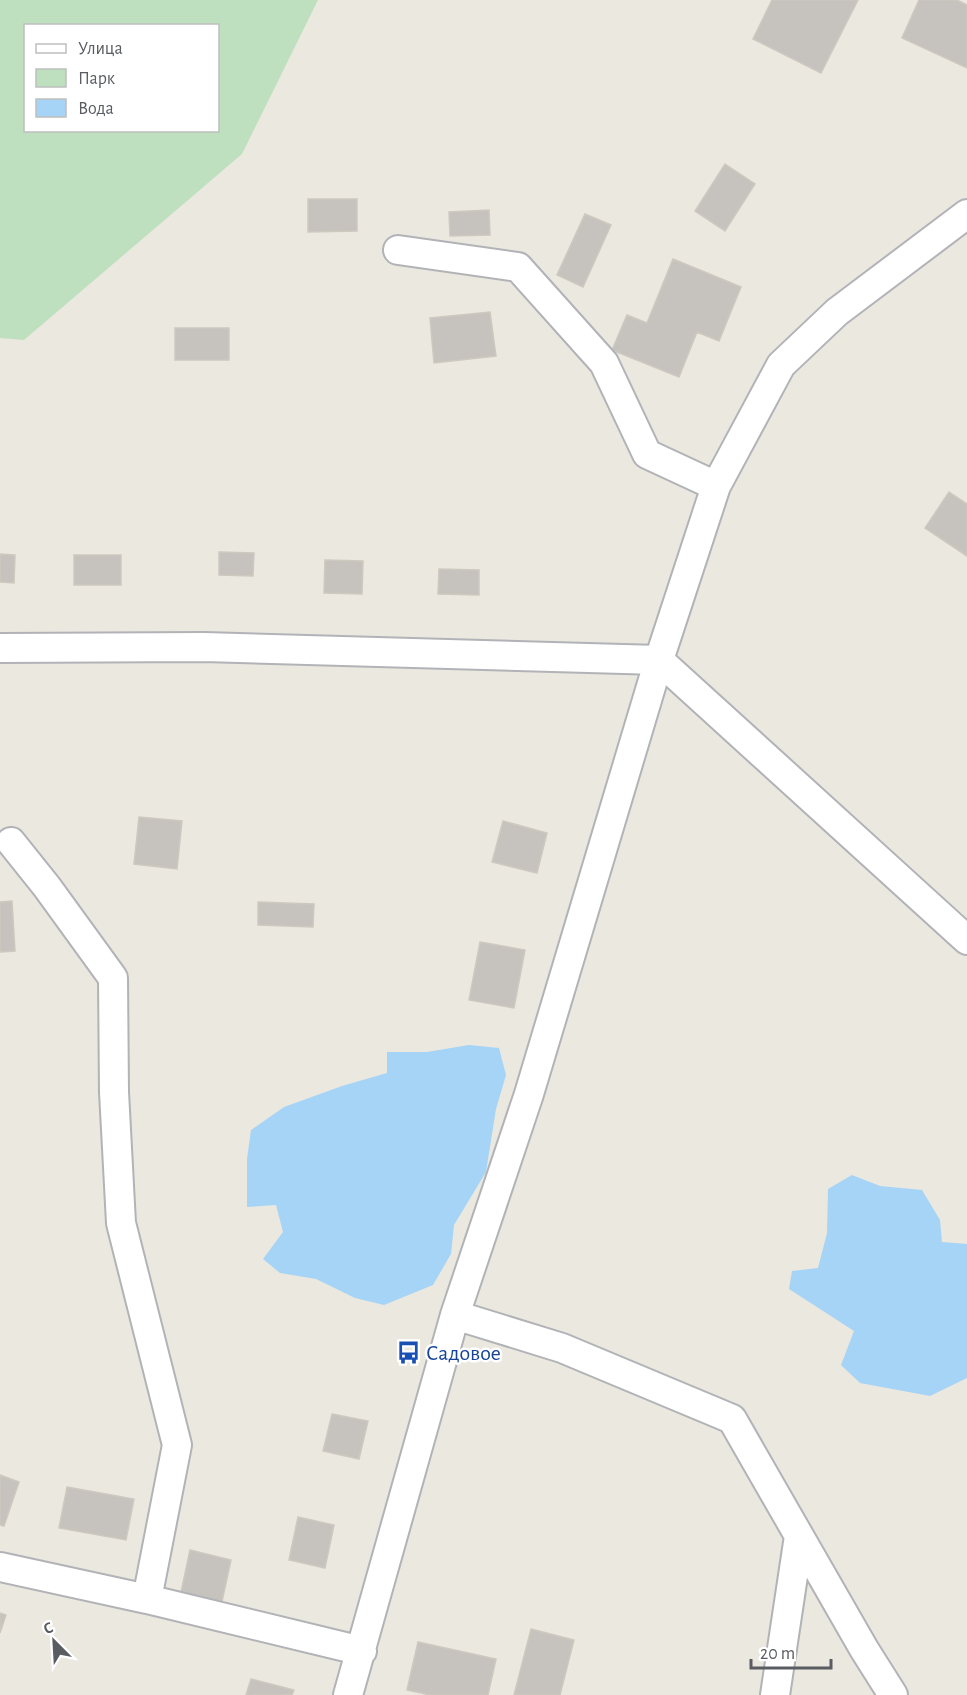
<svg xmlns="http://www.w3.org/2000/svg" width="967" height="1695" viewBox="0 0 967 1695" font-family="'Alegreya Sans',sans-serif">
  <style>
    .green { fill: #bfe0be; fill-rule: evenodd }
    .water { fill: #a5d4f6 }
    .building { fill: #c6c3be; stroke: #cec9bf; stroke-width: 1.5 }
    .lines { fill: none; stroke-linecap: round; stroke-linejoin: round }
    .minor-casing { stroke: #b1b3b7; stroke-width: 32 }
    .minor { stroke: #fff; stroke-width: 28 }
    .labels { text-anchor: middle; stroke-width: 5; stroke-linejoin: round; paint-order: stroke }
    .transit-label { font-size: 22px; fill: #164399; stroke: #fff; text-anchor: start }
  </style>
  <rect width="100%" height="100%" fill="#ebe8e0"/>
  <path class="green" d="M0 0H318L242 154 24 340 0 338ZM26 26H218V130H26Z"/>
  <path class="water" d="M469 1045 499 1048 506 1075 496 1109 486 1172 454 1225 451 1254 433 1285 384 1305 355 1298 316 1279 280 1273 263 1259 283 1232 276 1205 247 1207V1159L251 1130 284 1107 342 1086 387 1073V1052H427Z
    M852 1175 880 1186 922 1190 940 1220 942 1242 967 1244V1378L930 1396 860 1383 841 1365 854 1331 789 1289 792 1271 818 1268 827 1233 828 1189Z"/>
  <path class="building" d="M772 0H858L821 73 753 39Z
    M919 0H957L967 5V68L902 38Z
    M725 164 755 184 725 231 695 211Z
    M308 199H357V231L308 232Z
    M489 210 490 235 450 236 449 212Z
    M585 214 611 225 583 287 557 275Z
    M673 259 741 287 719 341 697 332 679 377 612 350 627 315 647 323Z
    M490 312 496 356 434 363 430 318Z
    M175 328H229V360H175Z
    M949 492 967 504V556L925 528Z
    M219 552 254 553 253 576 219 575Z
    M0 554 15 555 14 583 0 582Z
    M74 555H121V585H74Z
    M325 560 363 561 362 594 324 593Z
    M439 569 479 570V595L438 594Z
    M139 817 182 821 177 869 134 864Z
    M503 821 547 833 537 873 492 862Z
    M12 901 15 951 0 952V902Z
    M258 902 314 904 313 927 258 925Z
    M480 942 525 950 514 1008 469 1000Z
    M332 1414 368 1421 359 1459 323 1451Z
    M0 1475 19 1482 4 1526 0 1525Z
    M67 1487 134 1499 126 1540 59 1528Z
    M298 1517 334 1525 325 1568 289 1560Z
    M190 1550 231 1560 221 1606 180 1597Z
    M0 1613 6 1615 0 1633Z
    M531 1629 574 1640 560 1695H514Z
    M418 1642 496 1659 488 1695H430L407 1690Z
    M251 1679 294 1690 292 1695H246Z"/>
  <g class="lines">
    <defs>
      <path id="minor" d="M398 250 518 267 604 363 647 454 716 486
        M0 648 204 647 659 660 967 940
        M11 842 47 887 113 978 114 1092 121 1223 177 1445 147 1599
        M455 1315 562 1348 732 1419 864 1649 893 1695
        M0 1567 147 1599 362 1651
        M348 1695 455 1315 529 1094 659 660 716 486 781 365 837 312 967 214
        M775 1695 799 1536"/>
    </defs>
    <use href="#minor" class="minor-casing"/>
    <use href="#minor" class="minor"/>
  </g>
  <defs>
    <symbol id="bus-bare" viewBox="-9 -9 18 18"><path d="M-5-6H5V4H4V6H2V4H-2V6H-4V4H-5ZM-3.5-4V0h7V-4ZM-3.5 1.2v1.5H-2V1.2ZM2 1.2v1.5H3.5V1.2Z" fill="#1a4fb4" stroke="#fff" stroke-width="2.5" paint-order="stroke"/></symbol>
  </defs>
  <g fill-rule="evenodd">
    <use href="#bus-bare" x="392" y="1336" width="33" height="33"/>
  </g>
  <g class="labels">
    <g class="transit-label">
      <text x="426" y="1360">Садовое</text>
    </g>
  </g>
  <rect x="24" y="24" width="195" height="108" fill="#ffffff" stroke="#bdbebf" stroke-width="1.5"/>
  <rect x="36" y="44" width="30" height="9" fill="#ffffff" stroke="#bdbebf" stroke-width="1.5"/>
  <text x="78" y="54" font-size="18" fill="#595c60">Улица</text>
  <rect x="36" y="69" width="30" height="18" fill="#bfe0be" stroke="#bdbebf" stroke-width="1.5"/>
  <text x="78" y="84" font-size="18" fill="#595c60">Парк</text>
  <rect x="36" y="99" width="30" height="18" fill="#a5d4f6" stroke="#bdbebf" stroke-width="1.5"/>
  <text x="78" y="114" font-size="18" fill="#595c60">Вода</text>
  <g transform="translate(54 1641) rotate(336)" stroke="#ffffff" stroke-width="4.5" paint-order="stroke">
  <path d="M0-4.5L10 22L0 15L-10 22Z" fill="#595c60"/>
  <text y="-9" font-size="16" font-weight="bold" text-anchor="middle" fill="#595c60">С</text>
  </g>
  <path d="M751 1659v9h80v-9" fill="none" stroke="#595c60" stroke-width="3"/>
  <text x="760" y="1659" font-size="18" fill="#595c60" stroke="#ffffff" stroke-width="4.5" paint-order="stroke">20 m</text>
</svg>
